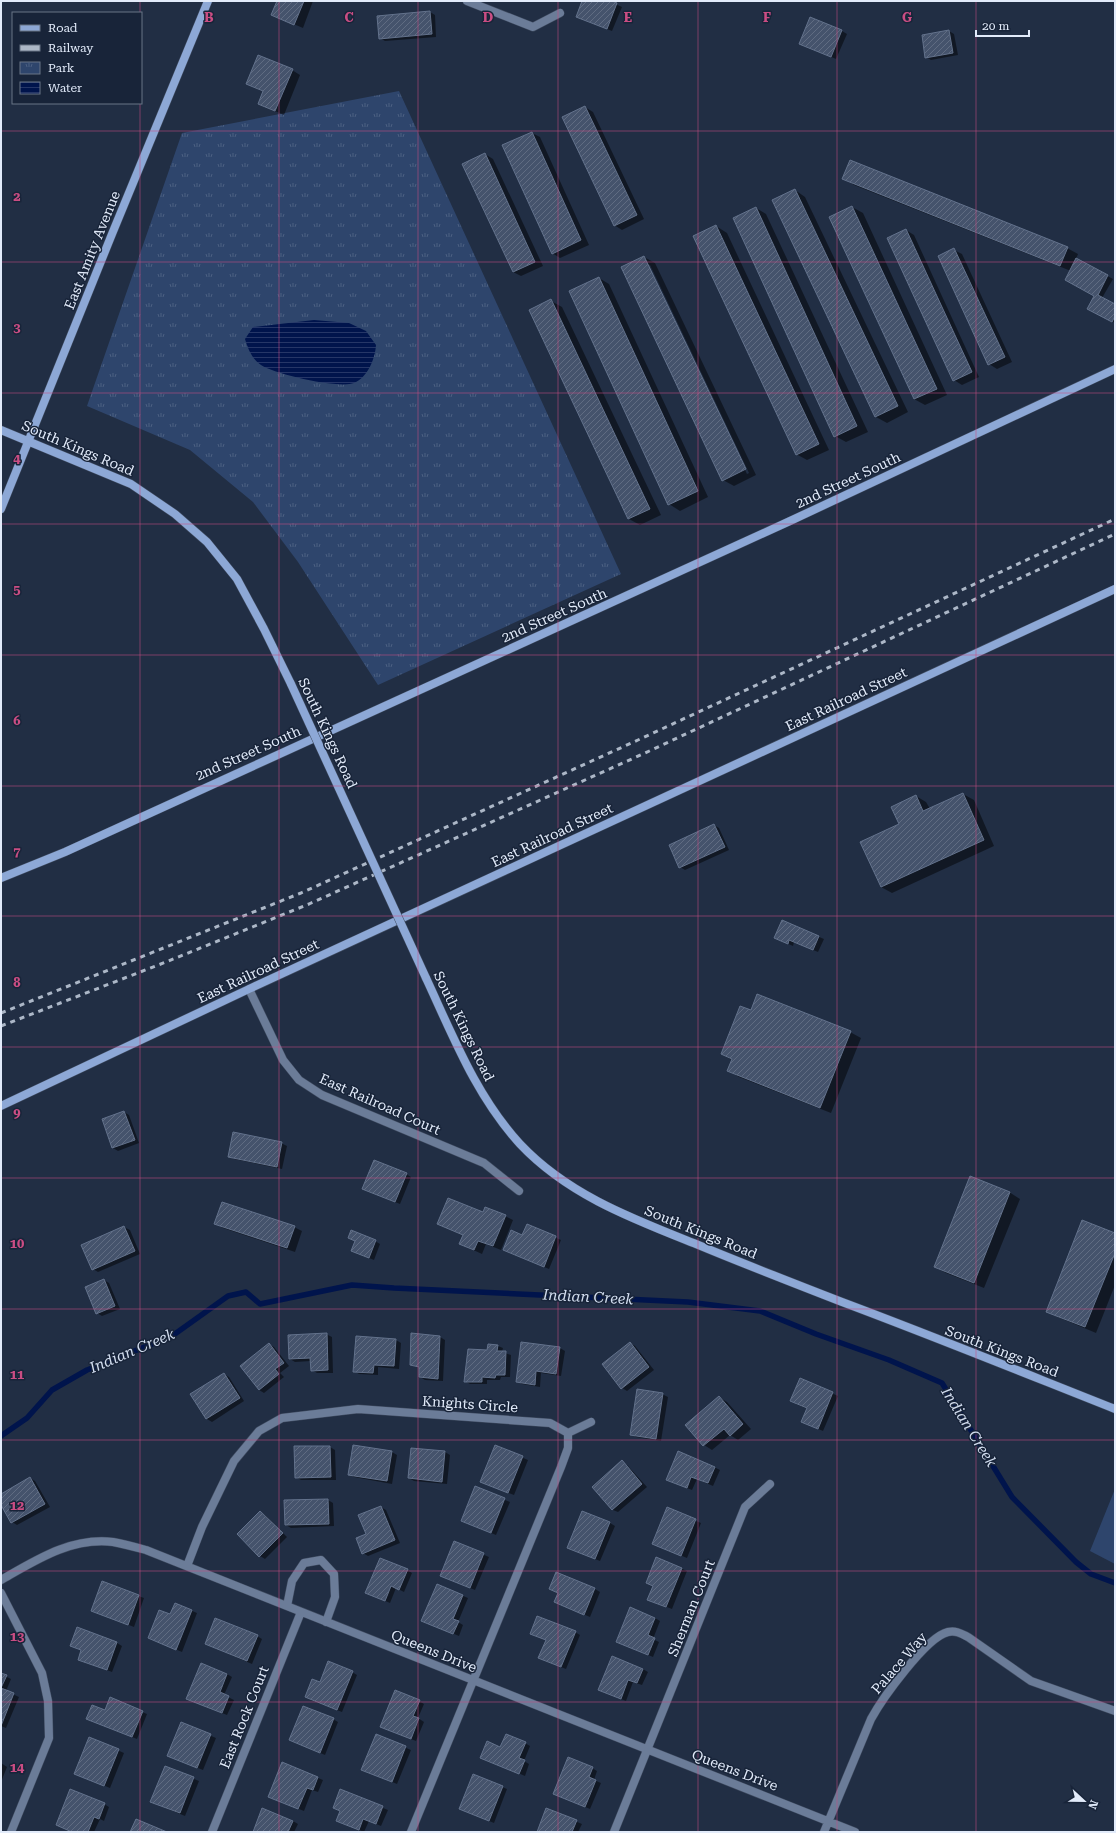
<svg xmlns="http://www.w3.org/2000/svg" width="1116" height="1833" viewBox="0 0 1116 1833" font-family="'Roboto Serif',serif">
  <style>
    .grass { fill: #2e456c }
    .park { fill: url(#park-tufts) }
    .water { fill: url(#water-rules) }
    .shadow { fill: #0007; fill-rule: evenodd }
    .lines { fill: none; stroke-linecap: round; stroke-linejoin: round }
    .stream { stroke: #00144c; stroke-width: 5.5 }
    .building { fill: url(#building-hatch); stroke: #63728c }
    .street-casing { stroke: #404c61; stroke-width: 9 }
    .secondary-casing { stroke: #404c61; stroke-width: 9 }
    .street { stroke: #6b7c98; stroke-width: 8 }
    .secondary { stroke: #8da8d6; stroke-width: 8 }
    .rail { stroke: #acb7c7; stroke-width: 3; stroke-dasharray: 5 5; stroke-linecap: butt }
    .secondary-bridge-casing { stroke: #404c61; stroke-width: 9; stroke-linecap: butt }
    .secondary-bridge { stroke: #8da8d6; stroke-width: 8 }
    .grid { fill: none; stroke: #ca4d83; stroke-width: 1; stroke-opacity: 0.55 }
    .labels { text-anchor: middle; stroke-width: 3; stroke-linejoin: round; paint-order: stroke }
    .street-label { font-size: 14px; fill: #e2ebfa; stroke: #182439 }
    .water-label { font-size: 15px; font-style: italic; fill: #d2ddef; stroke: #182439 }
    .grid-label { font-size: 13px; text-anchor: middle; font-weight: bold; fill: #ca4d83; stroke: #182439; stroke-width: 3; stroke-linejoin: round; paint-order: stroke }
  </style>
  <defs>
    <pattern id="park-tufts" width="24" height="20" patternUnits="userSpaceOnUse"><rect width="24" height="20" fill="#2e456c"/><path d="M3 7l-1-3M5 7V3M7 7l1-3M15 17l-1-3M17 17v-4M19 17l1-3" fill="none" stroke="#4c6082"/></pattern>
    <pattern id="water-rules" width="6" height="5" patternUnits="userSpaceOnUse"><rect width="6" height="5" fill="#00144c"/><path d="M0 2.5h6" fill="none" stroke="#253667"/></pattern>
    <pattern id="building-hatch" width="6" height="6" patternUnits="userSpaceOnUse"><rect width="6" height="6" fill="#45536c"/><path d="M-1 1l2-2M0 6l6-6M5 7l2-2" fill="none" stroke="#606c82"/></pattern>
  </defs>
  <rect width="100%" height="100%" fill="#212e44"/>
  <path class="grass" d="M1115 1489V1564L1090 1551Z"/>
  <path class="park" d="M399 91 621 574 378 685 298 562 253 502 190 450 87 406 182 133Z"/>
  <path class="water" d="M314 320 349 323 366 331 376 345C375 359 368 377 354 383 339 389 274 374 261 365 252 359 248 349 245 339L253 327Z"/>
  <path class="shadow" d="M278 1H313L303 28 272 15Z
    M583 1H609L622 7 612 31 582 19Z
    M430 12 435 15 436 37 385 41 380 38Z
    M842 31 847 34 836 59 801 44Z
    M949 31 954 34 958 55 931 60 926 57Z
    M292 70 300 75 284 115 259 104 264 92 247 84Z
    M585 107 593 112 644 219 622 230 614 225Z
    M532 133 540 137 589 245 560 258 552 253Z
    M485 154 493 159 543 266 521 276 513 272Z
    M844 178 1067 248 1078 254 1076 259 1113 279 1102 298 1115 305V323L1089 309 1096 296 1071 271 854 185Z
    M795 190 805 197 908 412 887 423 876 417Z
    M852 207 863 213 947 395 925 405 914 399Z
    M756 208 766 214 868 432 846 442 835 436Z
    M716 226 727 233 829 450 807 460 796 454Z
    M906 230 914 235 979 377 962 385 954 380Z
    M954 250 962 254 1012 362 997 369 989 364Z
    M644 257 655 263 756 475 734 486 723 480ZM647 265H650L749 473 747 474Z
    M599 278 609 284 708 497 680 511 669 504Z
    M551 301 562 307 661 515 640 525 629 519 530 311Z
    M963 794 974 800 994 846 892 893 881 887 900 825 916 796 926 802 930 809Z
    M714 825 719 828 729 850 685 870 680 867Z
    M782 921 824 939 818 952 794 942 793 946 775 938Z
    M751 1012 850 1032 861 1038 831 1113 739 1077 728 1070 732 1060 722 1054Z
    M124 1112 129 1115 139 1143 118 1151 113 1148 103 1120Z
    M281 1143 287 1146 282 1169 234 1159 229 1156Z
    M406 1174 411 1177 400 1204 368 1191Z
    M1009 1192 1020 1199 984 1288 946 1273 935 1267Z
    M484 1214 505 1216 513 1220 501 1250 486 1244 482 1254 469 1248 461 1244 464 1235 439 1224Z
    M215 1223 294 1227 302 1231 295 1252 223 1228Z
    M527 1225 561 1240 549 1269 504 1250 523 1236Z
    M124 1227 130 1230 140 1254 98 1272 93 1269Z
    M1115 1234V1285L1096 1333 1058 1317 1047 1311Z
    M375 1241 380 1244 374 1260 357 1253Z
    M104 1280 109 1283 120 1309 102 1316 97 1313Z
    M326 1334 332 1337 333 1373H317L312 1370 311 1361 295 1362 290 1359Z
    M412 1335 440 1337 445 1340 443 1381 425 1380 420 1377V1368L411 1365Z
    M396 1340 401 1343 399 1369 378 1367V1375L359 1374 354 1371Z
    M630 1343 635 1346 654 1370 627 1391 622 1388Z
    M269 1344 274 1347 289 1366 280 1373 284 1377 264 1393 259 1390Z
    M498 1346 503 1348 502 1352 511 1355 510 1377H501L500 1380H487V1384H470L465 1381 488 1351Z
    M560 1348 565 1351 561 1376 541 1373 540 1387 522 1384 517 1381Z
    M224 1374 229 1377 244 1401 212 1422 207 1419 191 1394Z
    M801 1379 838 1396 823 1431 802 1422 808 1409 796 1404Z
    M662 1394 668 1397 661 1441 636 1437 631 1434Z
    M719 1397 727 1402 751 1429 738 1440 730 1435 712 1450 704 1445Z
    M495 1446 528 1460 514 1495 486 1484Z
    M295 1447H330L335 1450 336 1480H301L296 1477Z
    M412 1449 445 1452 450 1455 447 1484 414 1481 409 1478Z
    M392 1452 397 1455 392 1484 354 1477 349 1474Z
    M622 1462 627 1465 647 1487 618 1512 613 1510 593 1487Z
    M714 1467 720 1470 713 1486 697 1479 692 1490 667 1480Z
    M30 1478 35 1481 50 1507 17 1525 12 1522 1 1503V1495Z
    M476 1488 510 1502 496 1535 462 1521Z
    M328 1500 333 1503 334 1526 291 1528 286 1525Z
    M381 1507 386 1510 400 1543 368 1556 363 1553 367 1534Z
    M667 1509 701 1523 687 1558 658 1546Z
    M260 1512 265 1515 287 1537 265 1559 260 1556Z
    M610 1523 615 1526 600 1561 568 1548Z
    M454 1542 489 1557 475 1590 446 1578Z
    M657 1558 687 1571 672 1609 654 1602Z
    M407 1570 412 1573 404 1592 396 1588 390 1603 367 1593Z
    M102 1583 144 1598 134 1627 93 1611Z
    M437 1585 468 1598 458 1622 463 1625 459 1636 423 1621Z
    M550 1589H595L600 1592 590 1617 555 1602 558 1593Z
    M176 1604 197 1613 182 1652 149 1638 171 1616Z
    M655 1618 660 1621 653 1639 659 1642 653 1657 622 1644Z
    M575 1632 580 1635 566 1669 545 1661 547 1640 536 1636Z
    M257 1636 262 1639 252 1664 206 1644Z
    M117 1643 122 1646 112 1672 79 1659 82 1650Z
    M643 1669 648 1672 642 1685 633 1682 626 1701 604 1692Z
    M352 1672 357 1675 342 1712 311 1700 320 1683Z
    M1 1674 11 1679 6 1691 19 1697 6 1728 1 1726Z
    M227 1674 232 1677 224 1695 234 1700 227 1715 192 1701Z
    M419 1701 424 1704 418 1718 424 1722 416 1741 386 1729Z
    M105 1712H142L147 1714 137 1739 93 1721Z
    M333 1719 338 1722 325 1755 290 1740Z
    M181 1723 216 1738 203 1770 168 1756Z
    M376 1735 411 1750 397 1784 368 1772Z
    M90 1738 124 1753 110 1788 81 1776Z
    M525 1743 530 1746 524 1761 529 1764 525 1776 487 1760 501 1748Z
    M1 1763 7 1767 1 1782Z
    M165 1767 199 1781 185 1816 156 1804Z
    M592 1768 597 1771 594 1780 601 1783 590 1809 560 1796Z
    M318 1778 323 1780 318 1792 312 1790 304 1811 274 1799Z
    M502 1787 507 1789 494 1823 460 1809Z
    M341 1791 388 1810 381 1826 369 1821 364 1832 342 1823 341 1812 334 1808Z
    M104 1804 109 1807 104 1821 100 1819 94 1832H72L57 1825Z
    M547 1809 582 1824 578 1832H538Z
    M293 1821 298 1824 294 1832H254Z"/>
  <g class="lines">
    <path class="stream" d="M1 1436 27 1418 52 1390 87 1370 172 1336 228 1296 246 1292 260 1304 352 1285 394 1288 688 1302 760 1311 816 1334 889 1360 942 1383 1012 1497 1076 1562 1091 1574 1115 1583"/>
  </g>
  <path class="building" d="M277 1H304L294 25 271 15Z
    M582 1H612L617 3 607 29 576 17Z
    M430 11 432 34 379 39 377 16Z
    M810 17 842 30 831 57 799 44Z
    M949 30 953 53 925 58 922 35Z
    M258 55 293 69 275 111 258 104 263 91 246 84Z
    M585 106 637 215 614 226 562 117Z
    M532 132 581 240 552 254 502 145Z
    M485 153 535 262 513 272 462 164Z
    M850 160 1068 247 1060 266 842 179Z
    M795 189 898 406 875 417 772 200Z
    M852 206 937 389 914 399 829 217Z
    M756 207 857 426 834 437 733 218Z
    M716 225 819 444 796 455 693 236Z
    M906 229 972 372 953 381 887 238Z
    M954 248 1005 357 988 365 938 256Z
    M644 256 746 469 722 481 621 267Z
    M1076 258 1108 275 1098 295 1115 304V316L1112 322 1087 309 1094 296 1065 280Z
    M599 277 698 491 668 505 569 291Z
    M551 299 650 509 628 519 529 310Z
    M963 793 984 840 881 887 860 842 899 824 891 807 916 795 923 811Z
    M714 824 725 847 679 868 669 845Z
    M782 920 819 936 813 950 789 940 788 944 774 938Z
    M757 994 851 1031 820 1108 727 1071 732 1059 721 1054 740 1006 751 1010Z
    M124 1111 135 1140 112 1148 102 1119Z
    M233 1132 282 1142 277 1167 228 1157Z
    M374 1160 407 1173 395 1202 362 1189Z
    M970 1176 1010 1192 974 1283 934 1267Z
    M448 1198 483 1212 485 1207 506 1215 493 1246 478 1241 474 1250 459 1244 463 1235 437 1224Z
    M222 1202 295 1226 287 1248 214 1224Z
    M1082 1220 1115 1233V1253L1085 1327 1046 1312Z
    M527 1224 556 1236 544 1267 503 1250 511 1230 522 1235Z
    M124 1226 135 1251 92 1270 81 1245Z
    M351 1230 376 1240 369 1258 351 1251 355 1241 348 1238Z
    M104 1279 115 1306 96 1314 85 1287Z
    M327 1333 328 1370 311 1371 310 1358 289 1359 288 1335Z
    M411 1333 440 1336 438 1379 419 1377V1367L410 1365Z
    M356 1336 396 1339 394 1366 374 1365 373 1373 353 1372Z
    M521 1342 560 1347 556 1374 536 1371 535 1385 516 1382Z
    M630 1342 649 1367 621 1389 602 1364Z
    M269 1343 284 1363 275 1369 279 1374 259 1390 240 1366Z
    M488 1344 498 1345 497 1351H506L505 1375H496L495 1378 482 1377V1382H464L468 1349 487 1350Z
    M224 1373 240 1398 206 1419 190 1394Z
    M800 1378 833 1392 818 1429 801 1422 807 1408 790 1401Z
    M637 1389 663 1393 656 1439 630 1435Z
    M719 1396 743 1424 730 1436 724 1429 703 1446 685 1425Z
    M353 1445 392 1451 387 1481 348 1475Z
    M495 1445 523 1456 508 1493 480 1482Z
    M294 1446H330L331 1477 295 1478Z
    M411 1448 445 1451 442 1482 408 1478Z
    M678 1451 715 1467 708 1483 691 1477 687 1488 666 1480Z
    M622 1460 642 1484 612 1510 592 1487Z
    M30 1477 45 1504 11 1523 1 1505V1494Z
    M475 1486 505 1498 491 1533 461 1521Z
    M328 1499 329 1524 285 1525 284 1500Z
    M381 1506 395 1540 362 1554 356 1538 366 1534 358 1515Z
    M667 1507 696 1519 681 1556 652 1544Z
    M260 1511 283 1533 259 1557 237 1534Z
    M582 1511 610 1522 595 1559 567 1548Z
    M454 1541 484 1553 470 1588 440 1576Z
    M656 1557 682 1568 666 1607 647 1600 653 1586 646 1583Z
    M380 1558 408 1569 399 1590 391 1586 385 1601 365 1593Z
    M556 1572 595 1588 584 1615 554 1602 558 1593 549 1589Z
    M102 1581 139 1595 128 1625 91 1611Z
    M437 1584 463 1595 453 1619 459 1621 453 1634 421 1621Z
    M175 1603 192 1610 176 1650 148 1638 159 1610 170 1614Z
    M630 1607 655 1618 648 1635 655 1638 648 1655 616 1642Z
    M537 1616 576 1631 561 1667 538 1658 546 1640 530 1634Z
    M215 1618 258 1635 247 1661 205 1644Z
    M77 1627 117 1642 107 1670 78 1660 81 1650 70 1646Z
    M612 1656 643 1669 637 1683 628 1680 621 1699 598 1690Z
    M328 1661 353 1671 337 1710 305 1697 312 1679 320 1682Z
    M201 1663 227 1674 220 1692 229 1696 222 1713 186 1699Z
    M1 1673 7 1675 1 1688 14 1693 1 1726Z
    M395 1690 420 1700 413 1716 419 1718 411 1739 380 1727Z
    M110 1697 143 1711 132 1737 86 1719 92 1705 105 1710Z
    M303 1706 334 1718 320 1753 289 1740Z
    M181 1722 211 1734 197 1768 167 1756Z
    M376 1734 406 1746 392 1782 361 1770Z
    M506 1734 526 1742 519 1758 525 1760 519 1774 480 1758 487 1741 500 1747Z
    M89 1737 119 1749 104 1786 74 1774Z
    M568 1757 593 1767 589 1777 596 1780 585 1807 553 1794Z
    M282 1762 318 1777 313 1790 307 1788 298 1809 268 1797Z
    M165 1766 194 1777 180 1813 150 1802Z
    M473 1774 503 1786 489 1821 459 1809Z
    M70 1789 105 1803 99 1819 94 1817 88 1832H72L56 1825Z
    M340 1789 383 1806 376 1824 363 1819 359 1830 336 1821 340 1811 333 1808Z
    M262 1808 293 1821 288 1832H253Z
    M546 1808 577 1820 572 1832H537Z
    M136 1819 167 1832H130Z"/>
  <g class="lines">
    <defs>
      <path id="street" d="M467 1 533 27 560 13
        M249 989 283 1060 299 1080 322 1095 484 1163 519 1191
        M568 1433 591 1422
        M187 1566 202 1527 234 1461 259 1431 282 1418 358 1409 550 1423 568 1433V1448L561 1467 411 1832
        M1 1580C36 1560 71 1537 113 1542 124 1544 135 1547 146 1550L855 1832
        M1 1593 42 1673 48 1701 49 1738 11 1832
        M287 1606 292 1581 304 1563 321 1560 334 1574 335 1597 326 1622
        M212 1832 301 1612
        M614 1832 745 1507 770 1484
        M824 1832 871 1719C882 1699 926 1637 948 1632 956 1630 962 1634 968 1637L1031 1681 1115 1711"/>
      <path id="secondary" d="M1 430 131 484 175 514 207 542 237 579 264 629 291 684
        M1 509 112 234 208 1
        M1 878 65 852 790 521 1115 369
        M426 978C453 1036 476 1096 520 1144 568 1195 633 1219 696 1244 744 1264 793 1283 842 1302 933 1336 1024 1373 1115 1409
        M1 1106 249 989 1115 589"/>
    </defs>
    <use href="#street" class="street-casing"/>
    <use href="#secondary" class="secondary-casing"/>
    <use href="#street" class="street"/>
    <use href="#secondary" class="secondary"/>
    <path class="rail" d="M1 1013 301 893 638 740 1115 519
      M1 1026 166 962 309 904 645 753 1115 534"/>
    <defs>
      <path id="secondary-bridge" d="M291 684 426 978"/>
    </defs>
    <use href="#secondary-bridge" class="secondary-bridge-casing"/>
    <use href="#secondary-bridge" class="secondary-bridge"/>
  </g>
  <path class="grid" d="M140 1V13M279 1V1832M418 1V1832M558 1V1832M698 1V1832M837 1V1832M976 1V1832M140 103V1832M1 131H1115M1 262H1115M1 393H1115M1 524H1115M1 655H1115M1 786H1115M1 916H1115M1 1047H1115M1 1178H1115M1 1309H1115M1 1440H1115M1 1571H1115M1 1702H1115"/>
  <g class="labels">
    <g class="street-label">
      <text transform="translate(92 250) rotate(-68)" y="5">East Amity Avenue</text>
      <text transform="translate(78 448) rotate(23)" y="5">South Kings Road</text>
      <text transform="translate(848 480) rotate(-25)" y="5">2nd Street South</text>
      <text transform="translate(554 615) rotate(-24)" y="5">2nd Street South</text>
      <text transform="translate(846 699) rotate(-25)" y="5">East Railroad Street</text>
      <text transform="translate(328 733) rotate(65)" y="5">South Kings Road</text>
      <text transform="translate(248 753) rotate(-24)" y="5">2nd Street South</text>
      <text transform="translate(552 835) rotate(-25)" y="5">East Railroad Street</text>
      <text transform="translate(258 971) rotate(-25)" y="5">East Railroad Street</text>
      <text transform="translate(464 1026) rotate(64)" y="5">South Kings Road</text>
      <text transform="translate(380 1104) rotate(24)" y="5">East Railroad Court</text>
      <text transform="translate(701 1232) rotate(22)" y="5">South Kings Road</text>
      <text transform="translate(1002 1351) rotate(21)" y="5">South Kings Road</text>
      <text transform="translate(470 1404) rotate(4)" y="5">Knights Circle</text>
      <text transform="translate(691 1608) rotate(-68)" y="5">Sherman Court</text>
      <text transform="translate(434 1651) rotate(22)" y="5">Queens Drive</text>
      <text transform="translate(899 1663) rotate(-49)" y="5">Palace Way</text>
      <text transform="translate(244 1717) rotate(-68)" y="5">East Rock Court</text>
      <text transform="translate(735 1770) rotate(21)" y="5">Queens Drive</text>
    </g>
    <g class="water-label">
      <text transform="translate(588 1297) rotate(3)" y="5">Indian Creek</text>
      <text transform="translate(132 1351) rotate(-23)" y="5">Indian Creek</text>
      <text transform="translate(969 1427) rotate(58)" y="5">Indian Creek</text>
    </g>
  </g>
  <g class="grid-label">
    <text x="209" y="22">B</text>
    <text x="349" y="22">C</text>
    <text x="488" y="22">D</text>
    <text x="628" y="22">E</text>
    <text x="767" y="22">F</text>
    <text x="907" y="22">G</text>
    <text x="17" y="201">2</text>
    <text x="17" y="332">3</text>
    <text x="17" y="463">4</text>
    <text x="17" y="594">5</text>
    <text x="17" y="725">6</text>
    <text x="17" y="856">7</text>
    <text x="17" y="987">8</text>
    <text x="17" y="1117">9</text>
    <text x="17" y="1248">10</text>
    <text x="17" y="1379">11</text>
    <text x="17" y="1510">12</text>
    <text x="17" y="1641">13</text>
    <text x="17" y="1772">14</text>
  </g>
  <rect width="1116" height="1833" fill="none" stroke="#e2ebfa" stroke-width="4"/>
  <rect x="12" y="12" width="130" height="92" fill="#182439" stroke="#697486"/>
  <rect x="20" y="25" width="20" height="6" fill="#8da8d6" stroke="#697486"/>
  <text x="48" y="32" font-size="12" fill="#e2ebfa">Road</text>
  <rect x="20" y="45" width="20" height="6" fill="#acb7c7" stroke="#697486"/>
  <text x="48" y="52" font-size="12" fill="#e2ebfa">Railway</text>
  <rect x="20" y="62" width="20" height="12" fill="url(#park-tufts)" stroke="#697486"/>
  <text x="48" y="72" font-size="12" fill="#e2ebfa">Park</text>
  <rect x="20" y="82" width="20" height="12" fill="url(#water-rules)" stroke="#697486"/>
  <text x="48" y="92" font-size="12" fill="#e2ebfa">Water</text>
  <g transform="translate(1084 1801) rotate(112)" stroke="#182439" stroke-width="3" paint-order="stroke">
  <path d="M0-3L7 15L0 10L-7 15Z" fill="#e2ebfa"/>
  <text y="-6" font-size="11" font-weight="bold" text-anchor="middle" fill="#e2ebfa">N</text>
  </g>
  <path d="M976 30v6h53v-6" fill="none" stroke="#e2ebfa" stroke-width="2"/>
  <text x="982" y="30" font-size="12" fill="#e2ebfa" stroke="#182439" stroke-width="3" paint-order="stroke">20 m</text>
</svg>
